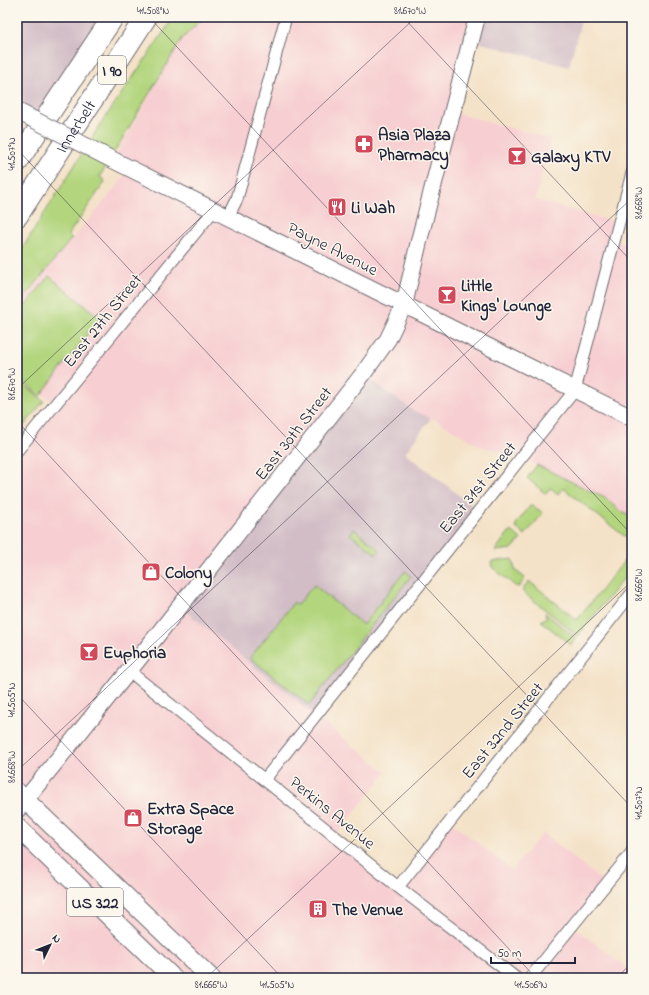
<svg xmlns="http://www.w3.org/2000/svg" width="649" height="995" viewBox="0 0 649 995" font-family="'Indie Flower',sans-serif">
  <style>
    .built { fill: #f7cfd2 }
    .industrial { fill: #d2bdc6 }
    .green { fill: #b2d57d; stroke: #6a7c5c }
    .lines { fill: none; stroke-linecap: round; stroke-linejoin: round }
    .street-casing { stroke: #6c656c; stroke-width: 13 }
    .secondary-casing { stroke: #6c656c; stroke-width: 18 }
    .primary-casing { stroke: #6c656c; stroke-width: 20 }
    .highway-casing { stroke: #6c656c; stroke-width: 23 }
    .street { stroke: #fff; stroke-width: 11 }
    .secondary { stroke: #fff; stroke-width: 16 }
    .primary { stroke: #fff; stroke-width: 18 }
    .highway { stroke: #fff; stroke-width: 21 }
    .secondary-bridge-casing { stroke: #6c656c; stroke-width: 18; stroke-linecap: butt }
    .secondary-bridge { stroke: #fff; stroke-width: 16 }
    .ticks { fill: none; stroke: #22223b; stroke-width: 1; stroke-opacity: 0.45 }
    .labels { text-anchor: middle; stroke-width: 3; stroke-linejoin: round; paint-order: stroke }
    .shield { fill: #fbf7ec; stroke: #636270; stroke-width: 1 }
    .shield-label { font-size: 16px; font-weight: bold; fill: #22223b }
    .street-label { font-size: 17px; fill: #22223b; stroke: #fbf7ec }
    .poi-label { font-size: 17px; font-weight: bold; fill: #22223b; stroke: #fbf7ec; text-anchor: start }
    .neatline { fill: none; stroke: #22223b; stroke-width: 1.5 }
    .ticks-label { font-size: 10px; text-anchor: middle; fill: #22223b }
  </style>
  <rect width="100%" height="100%" fill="#fbf7ec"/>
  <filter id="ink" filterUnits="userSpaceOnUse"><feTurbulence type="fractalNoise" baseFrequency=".025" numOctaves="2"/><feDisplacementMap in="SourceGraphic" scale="8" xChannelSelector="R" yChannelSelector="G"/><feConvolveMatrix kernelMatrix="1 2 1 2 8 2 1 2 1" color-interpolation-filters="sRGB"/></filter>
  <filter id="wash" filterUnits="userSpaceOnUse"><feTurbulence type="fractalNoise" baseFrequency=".012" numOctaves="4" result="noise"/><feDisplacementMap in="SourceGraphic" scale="16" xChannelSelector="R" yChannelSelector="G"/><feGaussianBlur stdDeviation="0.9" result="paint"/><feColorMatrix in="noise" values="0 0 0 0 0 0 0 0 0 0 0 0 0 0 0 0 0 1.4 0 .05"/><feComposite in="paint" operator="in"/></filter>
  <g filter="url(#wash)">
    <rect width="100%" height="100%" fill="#f4e2c8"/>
    <path class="built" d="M200 17H477L452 112 551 139 535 200 619 223 614 241 632 245V518L619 510 605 498 522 458 480 446 436 420 414 411 363 374 316 716 386 772 336 836 398 887 450 821 512 870 543 833 606 884 575 928 632 972V978H17V451L55 405 17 372V306L131 169 113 160 182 39Z"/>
    <path class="industrial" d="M17 17H99L42 123 17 111Z
      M477 17H582L569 67 470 40Z
      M363 374 414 411 431 418 405 453 479 511 316 716 180 607Z"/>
    <path class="green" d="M174 17H204L182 39 100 176 105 182 68 235 72 238 17 307V257L98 128Z
      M49 276 100 318 40 396 17 375V316Z
      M17 378 44 401 17 434Z
      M537 465 605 498 619 510 632 518V534L628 539 563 488 558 494 551 488 546 494 527 478Z
      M530 506H533L543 513 525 535 516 528V524Z
      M354 529 380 550 376 554 350 534Z
      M509 532H513L521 539 512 549 495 551Z
      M630 554 632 555V568L578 636 523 592V589L529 581 577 620Z
      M513 559 515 570 525 578 519 587 515 586 492 567 491 562Z
      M405 571 411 576 309 705 250 658 294 602 297 605 314 585 363 625Z
      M545 613 576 638 571 645 542 622V620L546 618Z"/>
  </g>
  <g filter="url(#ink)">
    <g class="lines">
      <defs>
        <path id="street" d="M228 217 237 199 286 17
          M17 451 214 210
          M129 671 398 887 516 978
          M265 779 575 390 632 173
          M398 887 632 593
          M530 978 632 852"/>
        <path id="secondary" d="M113 160 632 418
          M17 810 129 671 363 374 388 339 404 305 420 237 477 17"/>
        <path id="primary" d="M17 792 211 978
          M17 827 173 978"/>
        <g id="highway">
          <path d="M17 162 113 17"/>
          <path id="s1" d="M17 216 146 17"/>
        </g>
      </defs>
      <use href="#street" class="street-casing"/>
      <use href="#secondary" class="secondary-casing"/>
      <use href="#primary" class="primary-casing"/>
      <use href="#highway" class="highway-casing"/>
      <use href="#street" class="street"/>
      <use href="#secondary" class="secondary"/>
      <use href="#primary" class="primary"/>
      <use href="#highway" class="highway"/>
      <defs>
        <path id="secondary-bridge" d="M17 111 113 160"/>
      </defs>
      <use href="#secondary-bridge" class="secondary-bridge-casing"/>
      <use href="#secondary-bridge" class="secondary-bridge"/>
    </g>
  </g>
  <path class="ticks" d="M149 17 632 535M403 17 632 262M17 149 632 808M17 389 416 17M17 421 536 978M17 694 282 978M17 771 632 198M17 967 27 978M206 978 632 581M616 978 632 963"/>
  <defs>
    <symbol id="pharmacy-square" viewBox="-11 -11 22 22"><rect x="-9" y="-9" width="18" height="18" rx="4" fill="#d1495b" stroke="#fbf7ec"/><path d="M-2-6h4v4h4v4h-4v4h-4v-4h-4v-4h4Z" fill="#fff"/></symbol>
    <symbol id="bar-square" viewBox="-11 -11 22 22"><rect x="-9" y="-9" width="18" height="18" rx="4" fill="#d1495b" stroke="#fbf7ec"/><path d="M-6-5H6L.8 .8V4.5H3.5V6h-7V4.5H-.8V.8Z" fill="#fff"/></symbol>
    <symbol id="restaurant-square" viewBox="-11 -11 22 22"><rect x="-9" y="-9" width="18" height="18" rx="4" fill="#d1495b" stroke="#fbf7ec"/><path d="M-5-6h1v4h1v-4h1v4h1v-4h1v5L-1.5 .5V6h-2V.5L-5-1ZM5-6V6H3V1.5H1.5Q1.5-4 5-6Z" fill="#fff"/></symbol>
    <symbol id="shop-square" viewBox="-11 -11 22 22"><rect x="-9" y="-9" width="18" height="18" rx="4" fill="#d1495b" stroke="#fbf7ec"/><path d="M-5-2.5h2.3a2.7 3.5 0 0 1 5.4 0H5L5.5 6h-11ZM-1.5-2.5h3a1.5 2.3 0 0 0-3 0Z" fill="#fff"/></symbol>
    <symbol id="building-square" viewBox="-11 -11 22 22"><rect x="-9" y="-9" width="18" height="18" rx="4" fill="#d1495b" stroke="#fbf7ec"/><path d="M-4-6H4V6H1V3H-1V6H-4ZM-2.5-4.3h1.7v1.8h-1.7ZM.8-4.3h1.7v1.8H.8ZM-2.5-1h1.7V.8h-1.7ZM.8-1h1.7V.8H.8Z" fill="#fff"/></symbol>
  </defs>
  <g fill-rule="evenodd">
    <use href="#pharmacy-square" x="353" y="133" width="22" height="22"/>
    <use href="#bar-square" x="506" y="145" width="22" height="22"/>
    <use href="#restaurant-square" x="326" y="196" width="22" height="22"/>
    <use href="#bar-square" x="436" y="284" width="22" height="22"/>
    <use href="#shop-square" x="140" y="561" width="22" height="22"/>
    <use href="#bar-square" x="78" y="641" width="22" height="22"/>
    <use href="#shop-square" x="122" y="807" width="22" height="22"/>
    <use href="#building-square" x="307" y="898" width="22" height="22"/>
  </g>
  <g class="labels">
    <g class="shield">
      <rect x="98" y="56" width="28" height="28" rx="3"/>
      <rect x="67" y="888" width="56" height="28" rx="3"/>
    </g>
    <g class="shield-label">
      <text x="112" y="76">I 90</text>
      <text x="95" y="908">US 322</text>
    </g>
    <g class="street-label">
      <text dy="6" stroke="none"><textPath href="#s1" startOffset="107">Innerbelt</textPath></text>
      <text transform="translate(333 248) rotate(27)" y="6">Payne Avenue</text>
      <text transform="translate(102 320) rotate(-51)" y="6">East 27th Street</text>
      <text transform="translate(293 433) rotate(-52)" y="6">East 30th Street</text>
      <text transform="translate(477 487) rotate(-51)" y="6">East 31st Street</text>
      <text transform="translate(502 730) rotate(-51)" y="6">East 32nd Street</text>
      <text transform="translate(333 812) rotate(39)" y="6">Perkins Avenue</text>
    </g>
    <g class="poi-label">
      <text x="378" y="140">Asia Plaza<tspan x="378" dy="20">Pharmacy</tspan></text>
      <text x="531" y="162">Galaxy KTV</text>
      <text x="351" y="213">Li Wah</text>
      <text x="461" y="291">Little<tspan x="461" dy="20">Kings' Lounge</tspan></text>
      <text x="165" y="578">Colony</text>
      <text x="103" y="658">Euphoria</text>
      <text x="147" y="814">Extra Space<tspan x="147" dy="20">Storage</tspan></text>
      <text x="332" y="915">The Venue</text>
    </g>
  </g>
  <rect width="649" height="995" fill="none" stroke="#fbf7ec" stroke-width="44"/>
  <g transform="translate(50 945) rotate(47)" stroke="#fbf7ec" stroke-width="3" paint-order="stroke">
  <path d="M0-3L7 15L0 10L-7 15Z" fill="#22223b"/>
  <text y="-6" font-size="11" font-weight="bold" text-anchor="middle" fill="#22223b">N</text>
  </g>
  <path d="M491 957v6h84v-6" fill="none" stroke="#22223b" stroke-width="2"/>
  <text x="497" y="957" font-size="12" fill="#22223b" stroke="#fbf7ec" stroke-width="3" paint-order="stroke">50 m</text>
  <rect x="22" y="22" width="605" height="951" class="neatline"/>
  <g class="ticks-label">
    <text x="153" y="14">41.508°N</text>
    <text x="410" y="14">81.670°W</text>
    <text transform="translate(11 154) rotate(-90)" y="4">41.507°N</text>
    <text transform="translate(638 203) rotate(-90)" y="4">81.668°W</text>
    <text transform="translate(11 384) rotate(-90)" y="4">81.670°W</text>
    <text transform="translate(638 585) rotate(-90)" y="4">81.666°W</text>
    <text transform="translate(11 700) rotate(-90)" y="4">41.505°N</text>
    <text transform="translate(11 767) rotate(-90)" y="4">81.668°W</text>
    <text transform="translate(638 803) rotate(-90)" y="4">41.507°N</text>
    <text x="211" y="988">81.666°W</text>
    <text x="277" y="988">41.505°N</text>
    <text x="531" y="988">41.506°N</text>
  </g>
</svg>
